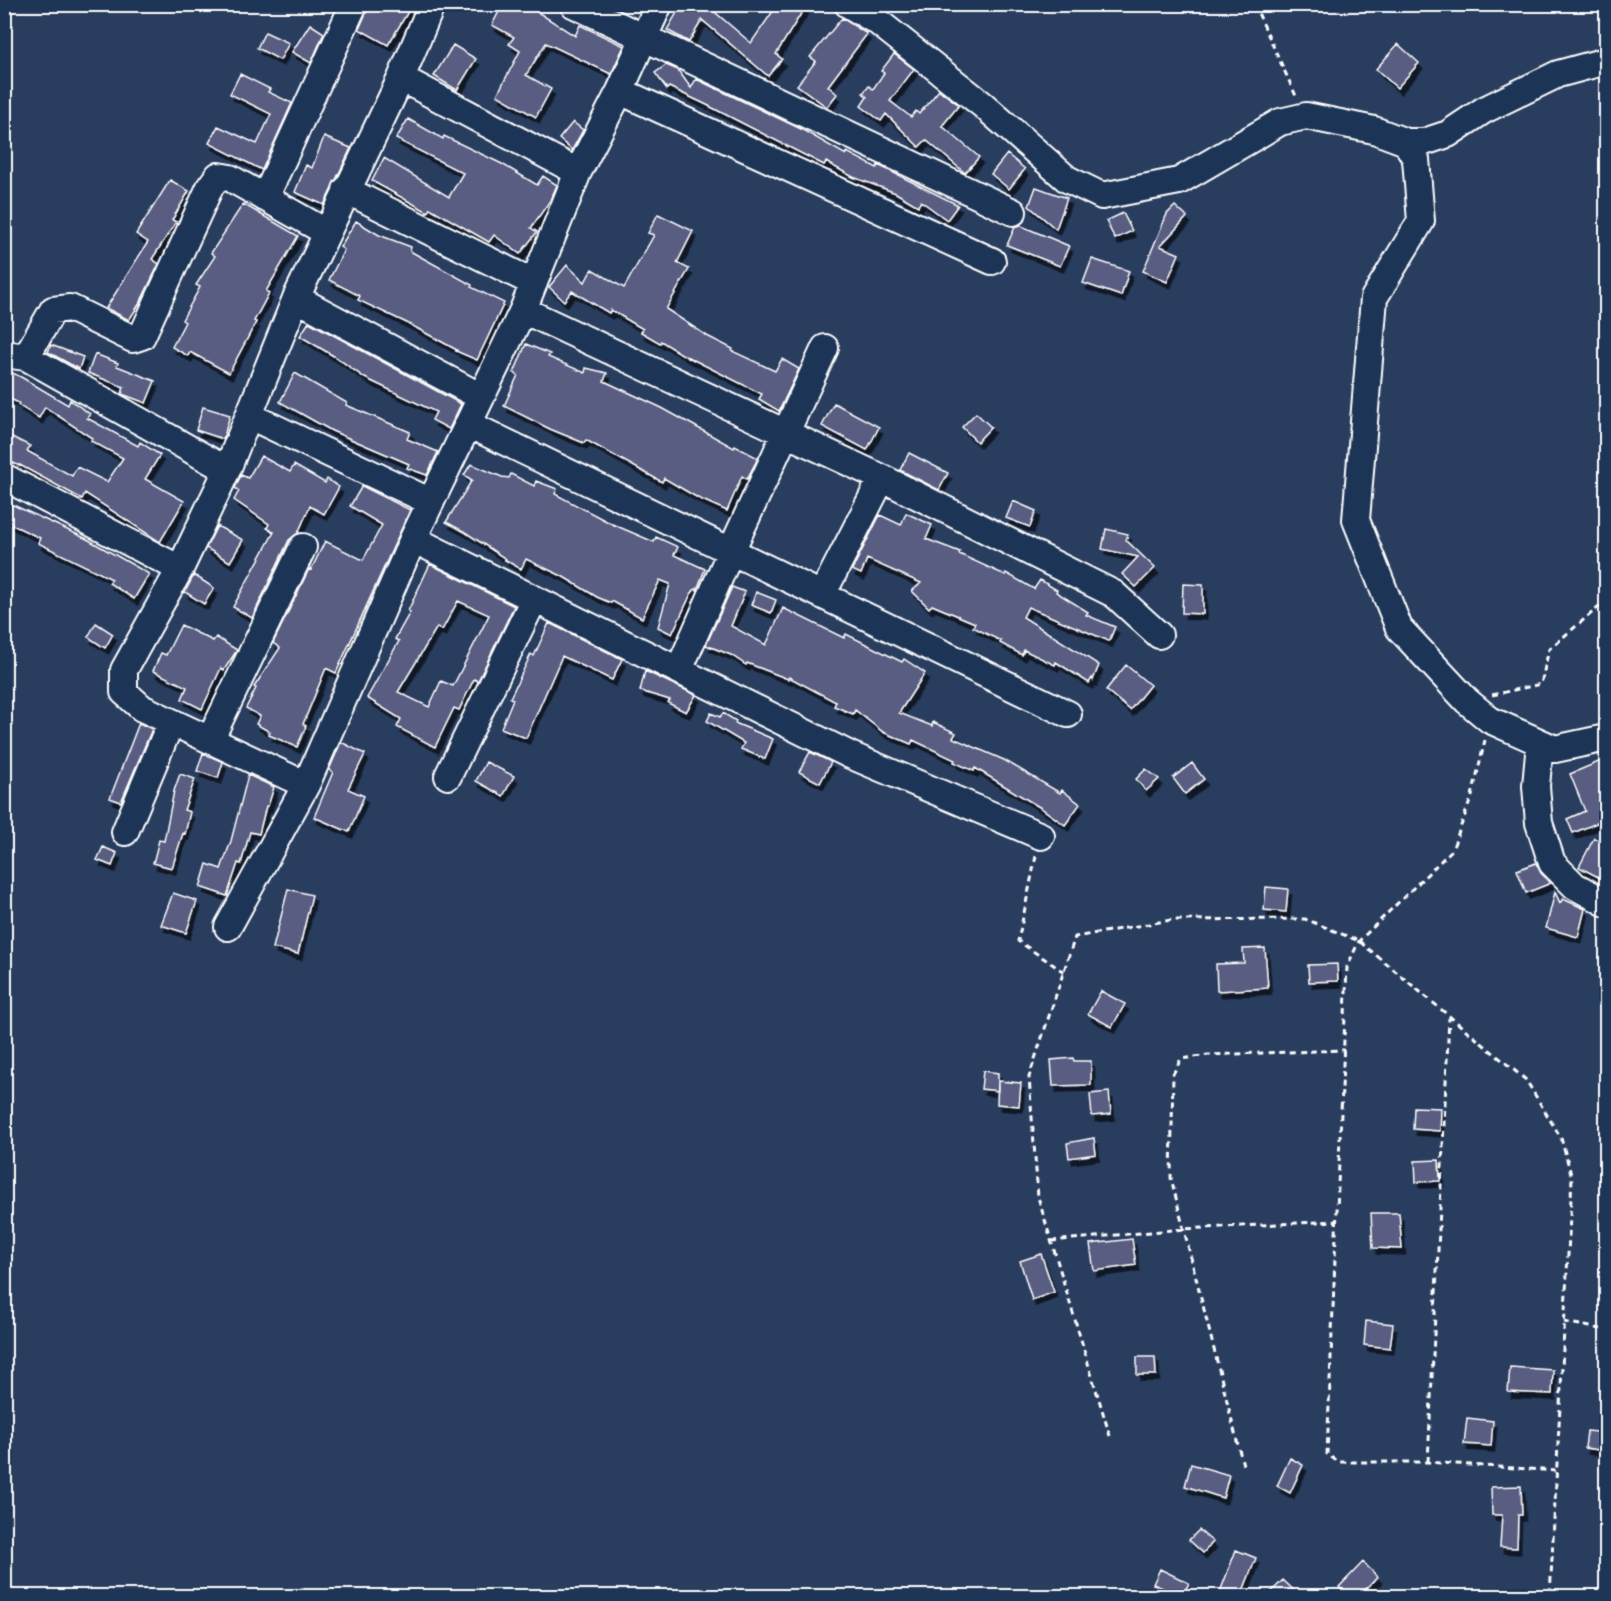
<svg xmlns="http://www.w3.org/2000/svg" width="1611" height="1601" viewBox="0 0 1611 1601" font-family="'Balsamiq Sans',sans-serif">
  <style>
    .building { fill: #595d81; stroke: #fff; stroke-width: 1.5; fill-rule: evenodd; filter: url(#shadow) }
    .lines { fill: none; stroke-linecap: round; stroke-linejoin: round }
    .minor-casing { stroke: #fff; stroke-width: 30 }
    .path { stroke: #fff; stroke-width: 3; stroke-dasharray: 6 4.5; stroke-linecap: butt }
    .minor { stroke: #1d3557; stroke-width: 26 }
  </style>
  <defs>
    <filter id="shadow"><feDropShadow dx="3.5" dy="6" stdDeviation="0" flood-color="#0009"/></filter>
  </defs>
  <rect width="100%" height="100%" fill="#293d5f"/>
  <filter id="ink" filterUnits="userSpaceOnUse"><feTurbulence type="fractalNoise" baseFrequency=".0167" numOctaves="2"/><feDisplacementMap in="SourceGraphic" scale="12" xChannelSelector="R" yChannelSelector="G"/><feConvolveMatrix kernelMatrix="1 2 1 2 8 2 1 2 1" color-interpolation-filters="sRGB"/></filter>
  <g filter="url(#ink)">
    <path class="building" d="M370 4H400L409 10 388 45 359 29Z
      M503 4H525L575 36 580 25 624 46 611 74 546 43 526 75 551 89 536 117 497 95 520 51 509 44 514 37 492 25Z
      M682 4H711L709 7 751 43 778 4H807L776 54 782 59 768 76 702 20 689 42 667 30Z
      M842 18 867 34 828 86 837 94 827 107 797 85 816 61 810 57Z
      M310 24 324 33 311 63 292 52Z
      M265 32 289 43 280 60 257 48Z
      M1398 44 1419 63 1397 88 1376 69Z
      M453 45 476 59 457 90 434 76Z
      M894 54 914 69 890 101 911 117 916 111 919 114 939 90 959 105 942 126 979 157 965 173 926 140 919 147 886 114 881 121 861 106 867 97 863 93 869 86 873 89 884 73 881 71Z
      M666 65 678 70 691 88 696 79 801 129 846 155 847 152 877 168 878 165 958 205 947 220 921 201 918 206 896 193 853 177 826 162 824 165 705 104 669 87 667 89 655 73Z
      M240 74 270 89 268 92 292 103 262 170 209 143 218 126 257 144 271 114 230 94Z
      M408 119 443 139 444 136 502 164 537 185 543 176 557 185 551 199 531 228 537 232 520 254 494 235 489 242 430 208 428 212 372 181 384 158 449 197 463 173 396 139Z
      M573 122 583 130 572 150 559 139Z
      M324 137 351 148 324 205 295 192 306 165 312 168Z
      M1007 154 1025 169 1009 189 991 174Z
      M170 180 189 191 172 220 176 222 152 259 159 264 140 303 129 320 106 308 148 242 136 234Z
      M1036 187 1067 198 1056 229 1029 206Z
      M243 204 298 236 266 291 269 293 254 321 256 322 229 373 190 352 188 356 172 347 185 322 182 320 200 287 196 285 215 256 211 253Z
      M1175 206 1187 217 1160 246 1179 254 1167 282 1143 271 1167 214Z
      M1123 213 1132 231 1115 239 1106 221Z
      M658 214 693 231 677 263 689 269 666 309 707 336 733 349 732 351 775 371 782 359 799 369 779 411 759 399 762 394 688 357V358L661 341 660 343 641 332 643 329 611 310 609 313 572 291 564 301 549 287 567 265 585 282 592 269 624 288 654 235 648 233Z
      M356 221 379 235 411 247 410 251 472 285 471 287 504 303 477 360 456 351 457 350 409 324 358 300 360 296 329 280 344 250 340 247Z
      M1019 225 1069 246 1060 266 1007 245 1015 227Z
      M1092 259 1129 271 1121 296 1083 283Z
      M309 322 461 404 449 429 432 420 436 412 365 378 337 358 300 336Z
      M526 344 550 354 548 357 585 373 586 368 607 373 604 381 662 408 734 448 735 446 758 458 747 479 742 476 727 511 698 498 664 478 662 482 586 440 584 443 550 429 504 406 518 375 514 373Z
      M51 345 83 357 79 369 48 352Z
      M95 354 118 363 117 366 155 381 146 403 122 394 124 387 88 373Z
      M4 369 21 377 68 405 70 400 90 414 87 418 138 446 140 442 160 455 145 479 184 501 160 542 85 493 82 499 20 465V466L4 459V433L30 446 27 451 72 476 77 467 107 482 123 458 91 441 92 438 45 407 39 418 18 405 19 403 4 396Z
      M295 373 347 403 346 405 410 432 407 439 438 452 427 475 407 468 409 464 332 431 280 402Z
      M834 403 879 427 867 450 822 426Z
      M203 407 230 415 223 439 196 430Z
      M976 413 991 427 977 442 962 427Z
      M909 453 948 473 939 490 900 470Z
      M261 456 290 472 294 465 325 483 327 479 339 487 324 514 310 506 298 533 289 540 252 618 233 607 274 532 267 528 269 524 234 500 239 491 235 488 241 475 248 478Z
      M471 464 502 477 509 478 511 474 534 486 536 481 557 489 555 494 612 524 654 542 656 537 678 547 674 555 705 569 697 590 695 589 691 594 672 634 658 627 670 584 660 580 642 618 612 601 611 603 597 597 562 576 526 559 521 569 505 560 506 559 465 532 446 522 472 480 464 475Z
      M362 486 410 510 336 673 326 668 303 724 306 726 297 747 269 735 270 732 256 724 260 716 246 708 256 688 254 687 280 648 273 643 309 569 311 570 325 541 363 560 382 525 350 506Z
      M1013 501 1036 511 1030 527 1006 518Z
      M11 504 87 539 149 574 134 599 109 583 112 579 38 543 40 538 4 521Z
      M906 513 932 525 926 539 960 552 959 554 1005 575 1006 573 1034 589 1040 580 1057 590 1056 592 1088 612 1086 615 1115 627 1109 641 1028 607 1023 617 1099 665 1093 680 1092 678 1089 683 1056 662 1055 665 1024 650 1022 655 1000 643 1001 641 973 627 975 623 932 605 929 608 912 591 921 583 867 559 861 574 852 570 880 515 901 525Z
      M217 526 243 540 230 562 206 548Z
      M1106 529 1128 534 1126 540 1155 568 1136 587 1122 574 1138 557 1102 549Z
      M430 564 514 606 478 681 474 679 459 710 454 708 435 747 397 727 401 719 367 698 399 641 395 639 410 612 408 611ZM458 601 489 615 453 686 441 681 429 707 398 692 437 627 442 630Z
      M194 575 214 588 204 604 185 592Z
      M1183 584 1203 585V614L1182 613Z
      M732 587 745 592 731 626 766 645 783 608 844 638 846 634 902 662 904 659 925 673 899 713 932 726 933 722 956 733 953 738 1004 760 1060 793 1062 790 1080 804 1065 825 1041 808 975 768 974 771 954 762 955 760 913 740 911 744 883 732 855 710 853 714 834 706 836 702 789 677 788 679 747 663 746 665 731 655 706 645Z
      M756 592 776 600 771 613 751 605Z
      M96 623 113 634 105 648 88 637Z
      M549 623 622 659 612 680 562 656 526 738 501 728 513 699 510 698 531 654 534 656Z
      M181 625 213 641 216 637 237 650 224 670 221 668 202 709 182 699 187 687 153 671 161 653 166 655Z
      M1126 665 1150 685 1130 710 1106 690Z
      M645 671 696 695 686 712 668 703 670 700 640 691Z
      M711 713 720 717 723 713 736 721 735 723 773 739 765 759 741 749 744 743 707 721Z
      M139 723 152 729 121 802 110 798Z
      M341 742 365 754 348 789 364 796 349 832 314 817 333 772 329 770Z
      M810 752 831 762 820 783 799 772Z
      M203 753 223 762 218 778 197 771Z
      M1601 761 1606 775V819L1573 833 1567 819 1585 811 1570 774Z
      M486 762 514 776 503 796 476 781Z
      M1192 763 1204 779 1185 794 1173 778Z
      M1146 769 1159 779 1146 791 1136 779Z
      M180 774 195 779 184 810 190 812 185 834 183 833 172 868 153 863 159 840 164 841 174 791Z
      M248 775 274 787 268 806H266L259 834 250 832 241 864 238 863 227 896 200 887 207 864 221 869 231 841Z
      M1594 838 1606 844V881L1579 867Z
      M103 847 117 853 112 866 97 860Z
      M1536 863 1541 873 1551 883 1526 893 1517 870Z
      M1266 887 1288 889 1286 912 1264 910Z
      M288 889 312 895 298 954 273 948Z
      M1555 892 1560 903 1563 899 1585 909 1578 937 1546 928Z
      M173 893 197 901 186 933 161 925Z
      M1265 948 1268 988 1217 991 1216 964 1244 963 1243 949Z
      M1337 964 1338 981 1309 982 1308 965Z
      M1101 991 1125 1004 1112 1027 1088 1014Z
      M1073 1058 1074 1061H1091V1085L1053 1086 1051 1060Z
      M983 1071 998 1073V1091L981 1089Z
      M998 1081 1021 1083 1019 1106 997 1104Z
      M1109 1092 1111 1114 1092 1116 1090 1094Z
      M1414 1107 1441 1108 1440 1131 1413 1129Z
      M1094 1138 1096 1154 1069 1158 1067 1143Z
      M1439 1160 1440 1181 1416 1182 1415 1161Z
      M1371 1213H1399L1402 1249 1373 1248Z
      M1132 1239 1136 1265 1094 1271 1090 1244Z
      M1041 1254 1054 1292 1032 1300 1020 1261Z
      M1366 1321 1393 1324 1390 1348 1364 1345Z
      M1137 1357H1155L1156 1375H1137Z
      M1510 1367 1553 1370 1552 1394 1508 1392Z
      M1467 1418 1493 1421 1491 1446 1464 1444Z
      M1587 1431 1606 1433V1451L1585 1448Z
      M1290 1458 1303 1465 1290 1493 1277 1486Z
      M1191 1464 1229 1475 1223 1498 1185 1486Z
      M1521 1486 1522 1515H1518L1517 1548 1500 1547 1502 1515H1492L1491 1487Z
      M1199 1530 1213 1542 1203 1553 1189 1540Z
      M1236 1550 1256 1558 1241 1596H1232L1220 1592Z
      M1363 1562 1378 1577 1359 1596H1348L1339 1587Z
      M1160 1569 1189 1583 1182 1596 1153 1584Z
      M1283 1580 1300 1596H1267Z"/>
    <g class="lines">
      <defs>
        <path id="minor" d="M573 4 1013 212
          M848 4 878 22 983 105 1067 179 1102 196 1179 181 1280 122 1306 116 1374 130 1406 142H1424L1448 134 1484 110 1558 74 1606 61
          M401 78 578 172
          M620 91 992 261
          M1406 142 1416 159 1421 221 1374 298 1356 520 1399 628 1467 701 1490 720 1555 749 1606 738
          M346 190 534 283
          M265 198 354 4
          M296 298 481 397
          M523 310 882 478 1114 594 1159 635
          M4 354 26 357 227 470
          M26 357 53 310 70 308 133 339 142 336 210 187 218 176 230 178 326 232
          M250 416 431 502
          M468 424 1068 714
          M4 477 180 569
          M413 539 850 755 1041 836
          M822 595 882 478
          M679 670 731 551 825 348
          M210 740 303 547
          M1540 743 1536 786 1539 823 1552 863 1575 886 1606 903
          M448 776 534 599
          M306 785 142 708 124 692V670L180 569 227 470 296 298 401 78 432 4
          M125 832 171 722
          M228 927 306 785 413 539 523 310 578 172 620 91 659 4"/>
      </defs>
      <use href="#minor" class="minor-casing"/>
      <path class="path" d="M1254 4 1296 96
        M1492 695 1541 684 1549 649 1606 601
        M1485 740 1472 796 1452 850 1359 941 1347 967 1327 1454 1338 1462H1428L1556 1471
        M1036 856 1018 941 1064 972
        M1051 1241 1184 1229 1336 1221
        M1564 1322 1606 1330
        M1110 1436 1038 1197 1029 1077 1075 937 1171 920 1305 919 1359 941 1526 1080 1561 1138 1572 1178 1550 1596
        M1428 1462 1449 1018
        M1243 1465 1171 1178 1173 1074 1181 1059 1208 1055 1344 1050"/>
      <use href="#minor" class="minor"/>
    </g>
  </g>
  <rect width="1611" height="1601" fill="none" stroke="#1d3557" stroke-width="24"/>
  <rect x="12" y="12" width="1587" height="1577" fill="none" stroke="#fff" stroke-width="2" filter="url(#ink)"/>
</svg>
